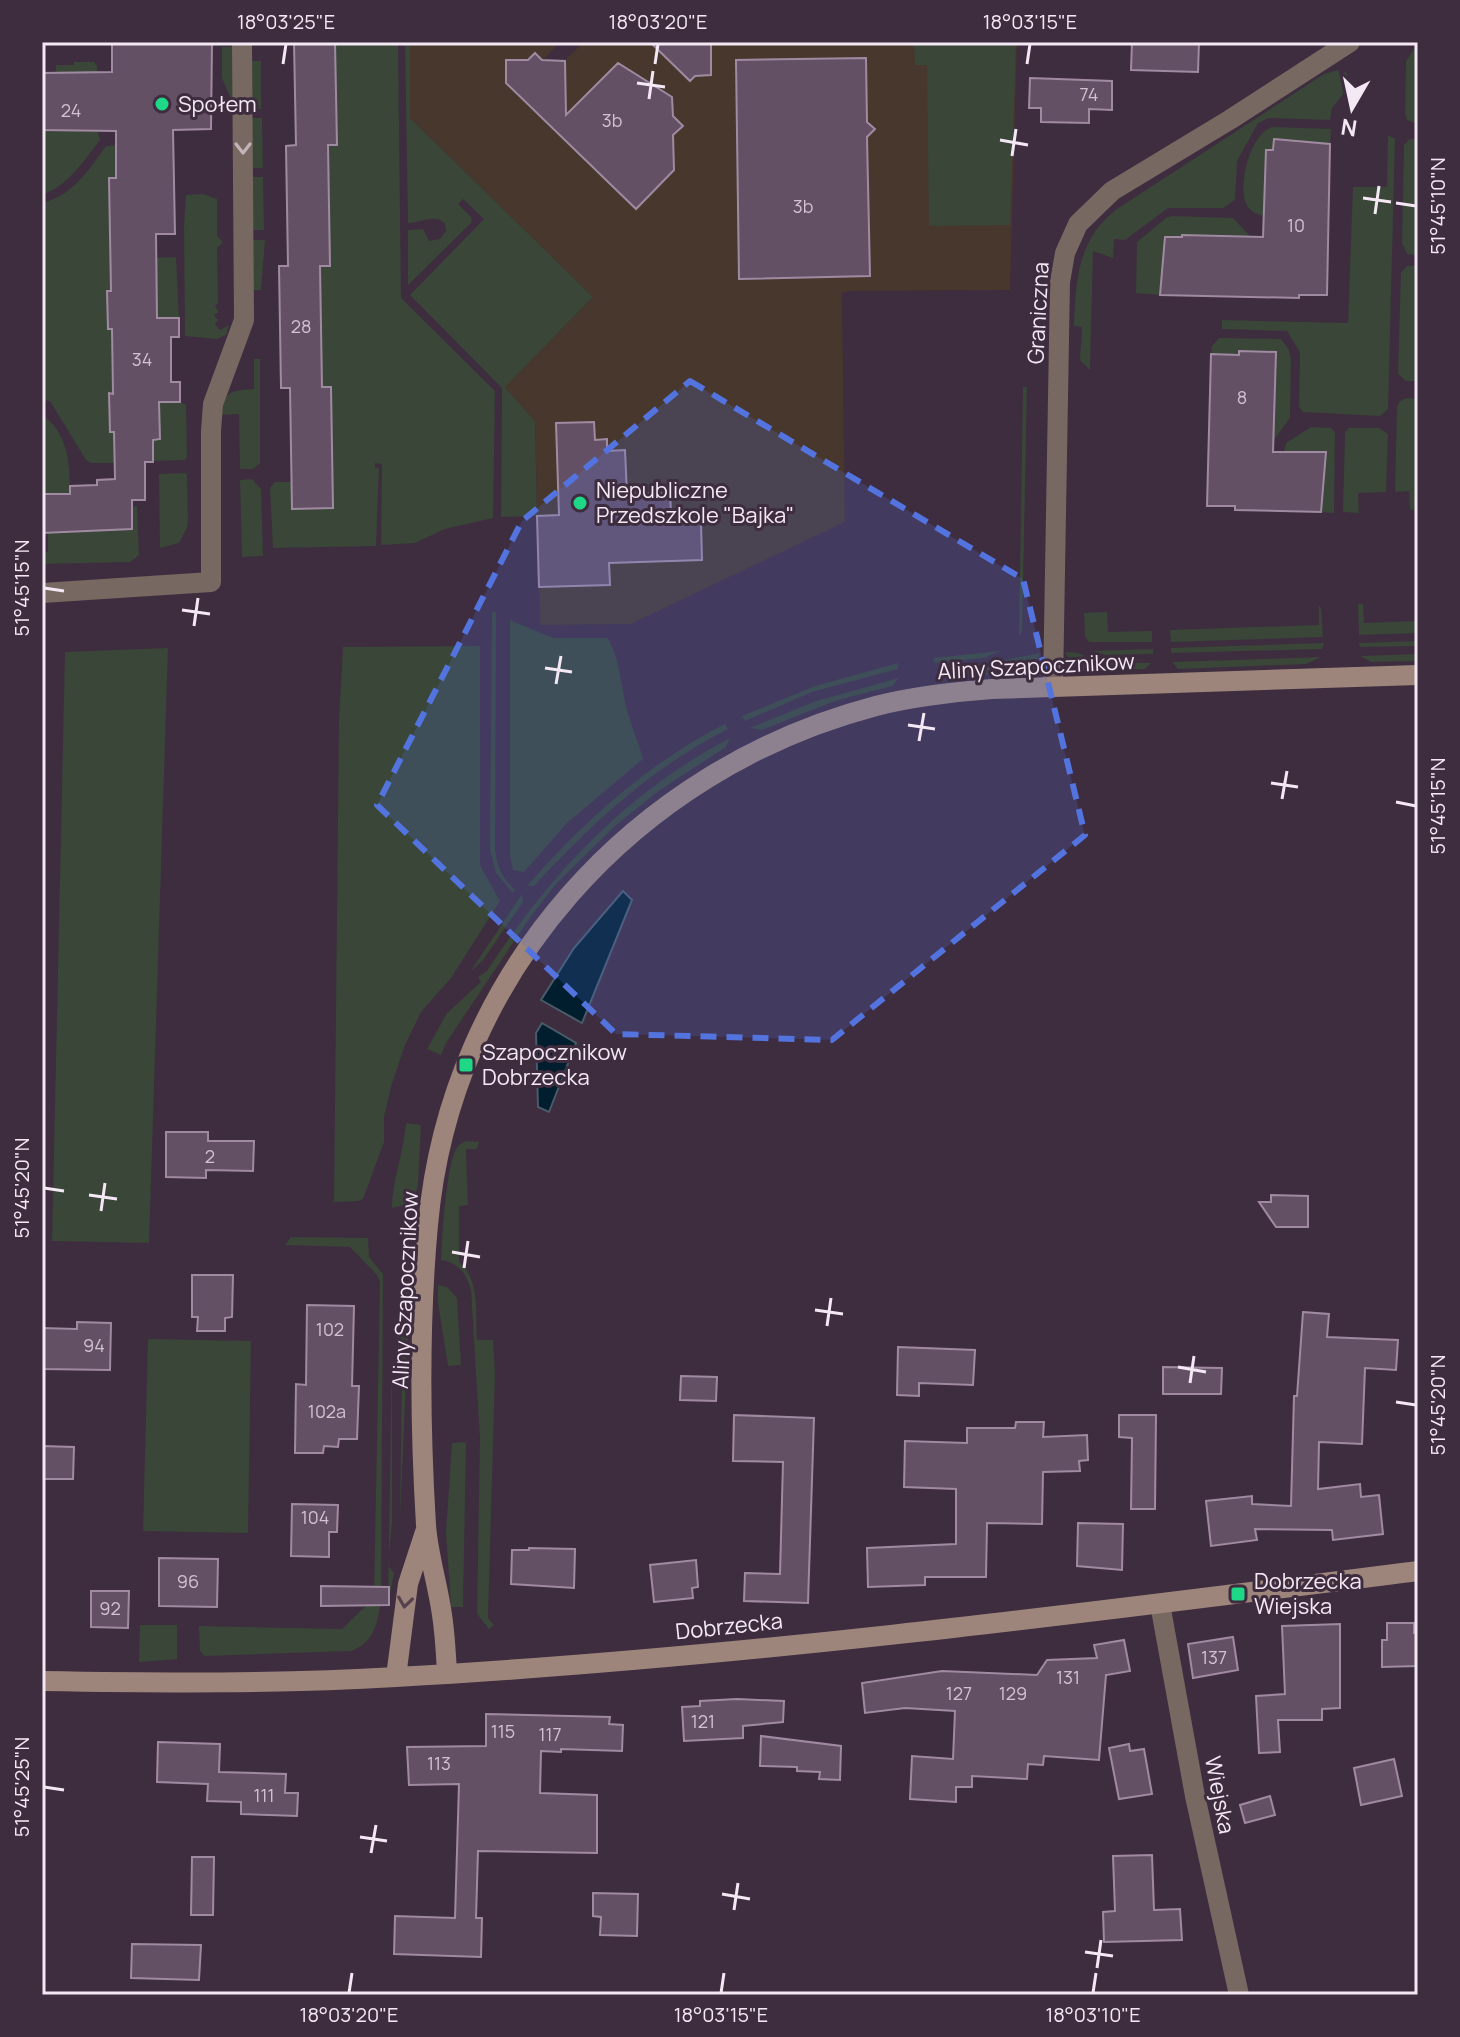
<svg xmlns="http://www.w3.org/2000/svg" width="1460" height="2037" viewBox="0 0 1460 2037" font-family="Manrope,sans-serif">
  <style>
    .education { fill: #48372d }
    .green { fill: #394638 }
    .water { fill: #001e2e; stroke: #495b69; stroke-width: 2 }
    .building { fill: #645064; stroke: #a08aa1; stroke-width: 2 }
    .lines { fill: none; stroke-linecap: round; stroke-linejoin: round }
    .street { stroke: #776862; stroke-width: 20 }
    .secondary { stroke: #9d857b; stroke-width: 20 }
    .oneway { stroke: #c2b5ba }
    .oneway2 { stroke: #56424e }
    .marked { fill: #5374df; fill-opacity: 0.2; stroke: #5374df; stroke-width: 6; stroke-dasharray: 16 10; stroke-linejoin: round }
    .ticks { fill: none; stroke: #f4e8f4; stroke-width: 3 }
    .poi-dot { fill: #1ed888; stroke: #3e2c3f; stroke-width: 3 }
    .labels { text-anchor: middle; stroke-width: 6; stroke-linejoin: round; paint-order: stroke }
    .number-label { font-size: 18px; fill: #d0c2d0 }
    .poi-label { font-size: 22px; fill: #f4e8f4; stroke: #3e2c3f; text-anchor: start }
    .street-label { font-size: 22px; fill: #f4e8f4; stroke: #3e2c3f }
    .neatline { fill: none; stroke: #f4e8f4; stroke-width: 3 }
    .ticks-label { font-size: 20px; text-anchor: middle; fill: #f4e8f4 }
  </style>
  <rect width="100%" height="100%" fill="#3e2c3f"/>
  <path class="education" d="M410 42H560L543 60 564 61 584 42H1017L1010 290 850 291 842 293 845 522 631 624 540 625 535 421 505 387 593 297 410 118Z"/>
  <path class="green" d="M335 42H398L401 298 495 391 493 518 445 529 415 543 381 545 382 464 375 463V468H379L376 546 273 548 270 488 275 482H292L333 507 331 388 322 387 320 266 328 145 337 144Z
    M405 42H410V118L593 297 505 387 535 421 537 516 501 517 502 388 410 295 484 219 463 199 458 204 472 218 471 223 408 285V230L423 229 429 241 440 239 446 231 445 224C434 213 422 223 408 223Z
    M914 42H1016L1010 225 929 226 927 65H915Z
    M1418 43V124L1407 120 1405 114 1406 61Z
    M222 47H233V104L222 78Z
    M251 61H261V109H251Z
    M74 62H94L97 66V91L56 73V65H74Z
    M1338 70 1347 73 1348 88 1332 108 1330 120 1269 118 1258 123 1237 161 1235 200 1223 208H1168L1125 240 1114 239 1113 258 1093 251 1090 370 1080 360 1082 327 1074 326C1076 280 1077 239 1117 209L1324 74Z
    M251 118H262L263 168H251Z
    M1272 127 1331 129 1330 144 1274 139 1273 150H1266L1264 216C1255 214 1248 210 1245 201 1239 180 1251 134 1272 127Z
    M97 129 100 140C82 163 70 184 42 195V130Z
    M1388 135 1395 139 1388 409 1380 416 1303 412 1299 407 1300 352 1287 331 1222 329V320L1348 323 1353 187H1387Z
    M1410 139H1418V256L1407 254 1402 243 1404 145Z
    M116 145V178L109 179 111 291H107L108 328 112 329 113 394H109L110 431 114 432 115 463H91L86 460 50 401 42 400V203C73 195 88 171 106 146Z
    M251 177H263L264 230H253Z
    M203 194 217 199V236L223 242 217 248 218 303 215 306 219 312 214 315 218 320 215 324 220 330 229 325 226 335 217 339 185 336 184 226 186 195Z
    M1172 216 1233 218 1251 237 1183 235 1182 237H1165L1160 295 1136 293 1137 242 1166 218Z
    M253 240H265L261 290H253Z
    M176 257 179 318H157L149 258Z
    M1418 265V381H1406L1398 374 1401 273 1407 266Z
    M1219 338 1281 339 1289 350 1291 360 1290 418 1273 441 1276 352 1239 351V355L1211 354 1212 346Z
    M254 359H260V463L253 469H240L239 414 220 415C226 390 230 391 254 389Z
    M1023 387H1027L1022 631 1019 636Z
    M1407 398 1418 399 1415 480 1418 481V509L1410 510 1409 491 1395 492 1397 407 1400 401Z
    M159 402H180L186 405 187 456 185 460 153 461V440L159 439Z
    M42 415C69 433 70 465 70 494H42Z
    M1311 427 1331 428 1335 432 1334 513 1321 512 1326 452H1284L1286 443Z
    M1349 428H1379L1388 434 1386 492 1358 493 1359 513 1343 512 1345 432Z
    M185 473 187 475 188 519 187 528 179 543 160 548 159 474Z
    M252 479 261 489 263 556 242 557 240 480Z
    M137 506 139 555 130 562 42 564V552H48V532H71V525L94 529H132V507Z
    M1358 604H1363L1364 623 1418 621V633L1359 635Z
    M1319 605 1321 608 1323 637 1171 642 1170 630 1319 625Z
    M492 612H496L495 851C498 868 502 878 515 890L513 893 496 873 490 850Z
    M1107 612 1108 632 1152 631V642H1089L1085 636 1084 613Z
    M510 620 553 638H608C622 664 621 695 631 723 635 736 640 746 643 759L567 823 524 872 513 870 510 856Z
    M1418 641V646L1360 647 1359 643Z
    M1324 643 1322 649 1171 653V648Z
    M480 646V865L500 901 451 978 421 1012 405 1045 391 1087 384 1117V1142L363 1199 358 1201 334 1202 339 720 343 647Z
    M168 648 149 1243 52 1241 65 652Z
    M1153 649V654L1105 655 1093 651Z
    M1000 651 984 658 934 663 933 658Z
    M1065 652 1078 653 1101 663H1151L1145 669 1082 671 1070 662Z
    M1040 653 1036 664 1019 673 946 677 936 671 989 666 1004 660Z
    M1418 654V661L1371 662 1360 656Z
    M1321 657 1306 664 1178 669 1172 662Z
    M898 663V669L812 692 745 721 742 716 815 686Z
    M899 678 892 686 835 701 762 730 750 728 816 701Z
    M725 724 728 729C651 768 591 824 534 886H527C584 821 648 763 725 724Z
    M730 738 726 747 660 790 616 825 556 884 531 916 446 1043 441 1055 427 1049 447 1013 481 982 478 977 487 971C549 875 627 792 730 738Z
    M522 894 523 902 483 960 470 972Z
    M406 1123 421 1125 418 1184 415 1196 409 1204 392 1208C392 1179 404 1153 406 1123Z
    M466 1141 479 1142 477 1149H466L468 1205 459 1206V1262C481 1280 475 1315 477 1340H493L495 1374 488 1618 494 1625 489 1629 477 1614 480 1439 471 1290C466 1273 459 1263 441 1260 442 1237 446 1168 456 1149 459 1144 461 1144 466 1141Z
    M291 1237 368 1238 369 1257 383 1274 381 1602C377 1624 374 1643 351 1651L204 1656 200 1651 199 1626 342 1629 374 1598 380 1282 377 1275 350 1247 285 1245Z
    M404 1284H410L400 1519 402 1365 395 1332Z
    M438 1285 447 1287 457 1298 461 1365 448 1366 438 1303Z
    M148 1339 251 1341 248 1533 143 1531Z
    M392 1352V1523L388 1565 394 1573 388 1605Z
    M466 1442 463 1607H451L446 1532 452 1443Z
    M140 1625H177V1659L139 1662Z"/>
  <path class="water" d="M623 891 632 900 582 1023 541 1000 574 948Z
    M542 1023 576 1043 549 1112 538 1107 536 1033Z"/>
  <path class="building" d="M112 42H212L211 129 173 130 175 234H156L157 318H179V337H171V382H180V402H159L160 439 153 440V462H145V500H132V529L42 533V494H70V486L97 485V480L115 479 114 432H110L109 393 113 394 112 329H108L107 291H111L109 178H116V131L42 130V73L112 72Z
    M294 42H335L337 145H328L330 266H320L322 387H331L333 508 292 509 290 388H281L279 266H288L286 146 296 145Z
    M650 42H711V75L695 76 690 81Z
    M1132 42H1199L1198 72 1131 70Z
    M535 53 542 60 565 61 566 115 618 63 672 97 673 116 683 126 673 135 674 170 636 209 506 83V60H528Z
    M866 58 867 122 875 129 867 137 870 276 739 279 736 60Z
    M1030 78 1112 81V110L1089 109V123L1041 122V108H1029Z
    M1274 139 1330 144 1327 295H1299V298L1160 295 1165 237H1182V235L1263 237 1266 150H1273Z
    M1239 351 1276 352 1273 452H1326L1321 512 1235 510V506H1207L1211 354 1239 355Z
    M594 422 595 440 607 439V451L625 450 627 494 670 493 671 512 682 511 683 523 701 522 702 560 609 563 610 585 539 587 537 516 559 515 556 423Z
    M166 1132H208V1141H254L253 1171 206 1170V1178L166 1177Z
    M1271 1195 1308 1196V1227H1276L1259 1202H1271Z
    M192 1275H233L232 1317 225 1318V1331H197L198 1317H192Z
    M307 1305 354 1306 352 1386H359L357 1439H339L338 1447 324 1446 323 1453H295L296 1384 306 1385Z
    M1303 1312 1329 1314 1327 1337 1398 1340 1396 1370 1365 1368 1362 1444 1319 1442 1318 1489 1360 1484 1361 1497 1379 1495 1383 1534 1333 1540 1332 1530 1255 1529 1257 1540 1211 1546 1206 1501 1252 1496V1504L1291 1506 1294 1396H1297Z
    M77 1322 111 1323 110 1370 42 1369V1328L77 1329Z
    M898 1347 975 1350 973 1385 919 1383V1396L897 1395Z
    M1163 1367 1222 1368 1221 1394H1163Z
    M681 1376 717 1377 716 1401 680 1400Z
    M734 1415 814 1418 808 1603 744 1601 745 1573 780 1574 783 1462 733 1461Z
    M1119 1415H1156L1155 1509H1131L1132 1438 1119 1437Z
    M1016 1422H1044L1043 1437 1087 1435 1088 1460 1079 1461 1080 1471 1043 1472 1042 1524 987 1523 986 1577H925V1585L868 1587 867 1548 956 1544V1489L904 1487 905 1441 967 1443V1428H1015Z
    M42 1446 74 1447 73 1479H42Z
    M292 1504 338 1505 337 1532H329V1557L291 1556Z
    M1078 1523 1123 1524 1122 1570 1077 1566Z
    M529 1548 575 1549 574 1588 511 1584 512 1550H529Z
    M159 1558 218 1559 217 1607 159 1606Z
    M696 1560 698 1587 692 1588 693 1598 654 1602 650 1565Z
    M321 1586 389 1587V1605L321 1606Z
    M91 1591H129L128 1628 91 1627Z
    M1387 1623H1414V1633H1418V1666L1382 1667V1640H1387Z
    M1340 1624V1708L1322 1709V1720H1278L1280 1752 1259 1753 1256 1696 1285 1694 1282 1626Z
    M1233 1637 1238 1670 1193 1678 1188 1644Z
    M1124 1640 1130 1671 1106 1675 1099 1760 1044 1756 1043 1765 1028 1764 1027 1779 972 1776V1787H956V1802L910 1799 912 1756 953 1759 955 1711 905 1708 865 1713 862 1683 942 1671 1037 1675 1047 1660 1097 1658 1094 1645Z
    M737 1699 784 1701 783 1722 743 1726V1738L684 1741 682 1707 700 1706V1701Z
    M486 1714 610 1717 609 1724 623 1725 622 1751 561 1749V1752L541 1751 540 1793 597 1795V1853L478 1851 476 1918H482L481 1957 394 1954 395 1916 455 1918 459 1784 409 1785 407 1747 486 1746Z
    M761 1736 841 1746 840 1780 819 1779 820 1772 797 1771V1767L760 1766Z
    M158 1742 220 1744 219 1772 286 1774 285 1793H298L297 1816 241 1814V1802L207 1801 208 1784 157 1782Z
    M1129 1744 1130 1751 1144 1749 1152 1794 1119 1799 1109 1748Z
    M1394 1759 1402 1796 1361 1805 1354 1768Z
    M1270 1796 1275 1815 1245 1823 1240 1805Z
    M1152 1855 1154 1910 1180 1909 1182 1940 1104 1942 1103 1912 1115 1911 1113 1856Z
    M192 1857H214L213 1915H191Z
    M593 1893 638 1894 637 1936 600 1935 601 1917 593 1916Z
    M132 1944 201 1945 199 1980 131 1978Z"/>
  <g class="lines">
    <path class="street" d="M42 593 211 582V431L213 404 244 320 242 42
      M1053 687 1060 282 1065 253 1078 224 1112 191 1231 119 1350 42
      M1160 1604 1195 1796 1239 1995"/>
    <path class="secondary" d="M447 1673C446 1654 445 1634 442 1615 438 1585 428 1555 426 1525 420 1426 419 1323 428 1225 450 973 635 769 876 706 914 696 953 692 992 689L1418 675
      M396 1677 408 1584 425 1532
      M42 1681C160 1683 278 1684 396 1677 738 1658 1079 1614 1418 1571"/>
  </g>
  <defs><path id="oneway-chevron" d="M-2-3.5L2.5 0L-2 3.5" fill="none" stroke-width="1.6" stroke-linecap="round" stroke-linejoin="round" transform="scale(2)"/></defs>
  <use class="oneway" href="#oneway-chevron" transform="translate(243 148) rotate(90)"/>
  <use class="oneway2" href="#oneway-chevron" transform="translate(405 1602) rotate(98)"/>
  <path class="marked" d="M690 381 1023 579 1085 835 832 1040 616 1034 377 805 522 521Z"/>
  <path class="ticks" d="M283 64 286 44M655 64 658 44M1027 64 1030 44M637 83 665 87M649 99 653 71M1000 140 1028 145M1012 156 1016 129M1363 198 1391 202M1396 203 1416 206M1375 214 1379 186M44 588 64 591M182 610 210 614M194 626 198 598M545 668 572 672M556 684 561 656M908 725 935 729M919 741 924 713M1271 783 1298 787M1282 799 1287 771M1396 802 1416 806M44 1188 64 1191M89 1195 117 1199M101 1211 105 1183M452 1252 480 1257M464 1268 468 1241M815 1310 843 1314M827 1326 831 1298M1178 1367 1206 1372M1190 1383 1194 1356M1396 1402 1416 1405M44 1787 64 1790M360 1837 387 1841M371 1853 376 1825M722 1894 750 1899M734 1910 738 1883M1085 1952 1113 1956M1097 1968 1101 1940M349 1993 352 1973M721 1993 724 1973M1093 1993 1096 1973"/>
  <g class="poi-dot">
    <circle cx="162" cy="104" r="8"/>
    <circle cx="580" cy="503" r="8"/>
    <rect x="458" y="1057" width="16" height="16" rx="4"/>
    <rect x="1230" y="1586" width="16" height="16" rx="4"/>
  </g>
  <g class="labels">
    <g class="number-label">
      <text x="1089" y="101">74</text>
      <text x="71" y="117">24</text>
      <text x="612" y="127">3b</text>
      <text x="803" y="213">3b</text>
      <text x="1296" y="232">10</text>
      <text x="301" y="333">28</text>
      <text x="142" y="366">34</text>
      <text x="1242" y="404">8</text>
      <text x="210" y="1163">2</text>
      <text x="330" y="1336">102</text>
      <text x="94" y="1352">94</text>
      <text x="327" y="1418">102a</text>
      <text x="315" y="1524">104</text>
      <text x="188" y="1588">96</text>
      <text x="110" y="1615">92</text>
      <text x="1214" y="1664">137</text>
      <text x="1068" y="1684">131</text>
      <text x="959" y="1700">127</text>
      <text x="1013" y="1700">129</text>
      <text x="703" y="1728">121</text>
      <text x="503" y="1738">115</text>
      <text x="550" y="1741">117</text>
      <text x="439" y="1770">113</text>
      <text x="264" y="1802">111</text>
    </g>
    <g class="poi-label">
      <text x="178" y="112">Społem</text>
      <text x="596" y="498">Niepubliczne<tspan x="596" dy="25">Przedszkole "Bajka"</tspan></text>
      <text x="482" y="1060">Szapocznikow<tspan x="482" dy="25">Dobrzecka</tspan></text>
      <text x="1254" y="1589">Dobrzecka<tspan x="1254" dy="25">Wiejska</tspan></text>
    </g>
    <g class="street-label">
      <text transform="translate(1038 313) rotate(-87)" y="8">Graniczna</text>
      <text transform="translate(1036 666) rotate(-3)" y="8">Aliny Szapocznikow</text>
      <text transform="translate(405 1290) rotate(-87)" y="8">Aliny Szapocznikow</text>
      <text transform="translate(729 1626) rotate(-6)" y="8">Dobrzecka</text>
      <text transform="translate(1220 1795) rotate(79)" y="8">Wiejska</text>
    </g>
  </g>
  <rect width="1460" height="2037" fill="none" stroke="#3e2c3f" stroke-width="88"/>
  <g transform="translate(1352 108) rotate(189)" stroke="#3e2c3f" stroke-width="6" paint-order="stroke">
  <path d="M0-6L14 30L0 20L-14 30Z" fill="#f4e8f4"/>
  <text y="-12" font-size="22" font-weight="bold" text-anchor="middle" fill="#f4e8f4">N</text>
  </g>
  <rect x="44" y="44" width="1372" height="1949" class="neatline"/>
  <g class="ticks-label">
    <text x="286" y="29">18°03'25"E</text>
    <text x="658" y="29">18°03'20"E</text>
    <text x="1030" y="29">18°03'15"E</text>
    <text transform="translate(1438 206) rotate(-90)" y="7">51°45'10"N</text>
    <text transform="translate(22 588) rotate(-90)" y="7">51°45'15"N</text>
    <text transform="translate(1438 806) rotate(-90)" y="7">51°45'15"N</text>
    <text transform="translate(22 1188) rotate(-90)" y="7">51°45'20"N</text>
    <text transform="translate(1438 1405) rotate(-90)" y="7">51°45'20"N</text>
    <text transform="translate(22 1787) rotate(-90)" y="7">51°45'25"N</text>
    <text x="349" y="2022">18°03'20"E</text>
    <text x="721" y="2022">18°03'15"E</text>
    <text x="1093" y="2022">18°03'10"E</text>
  </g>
</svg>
